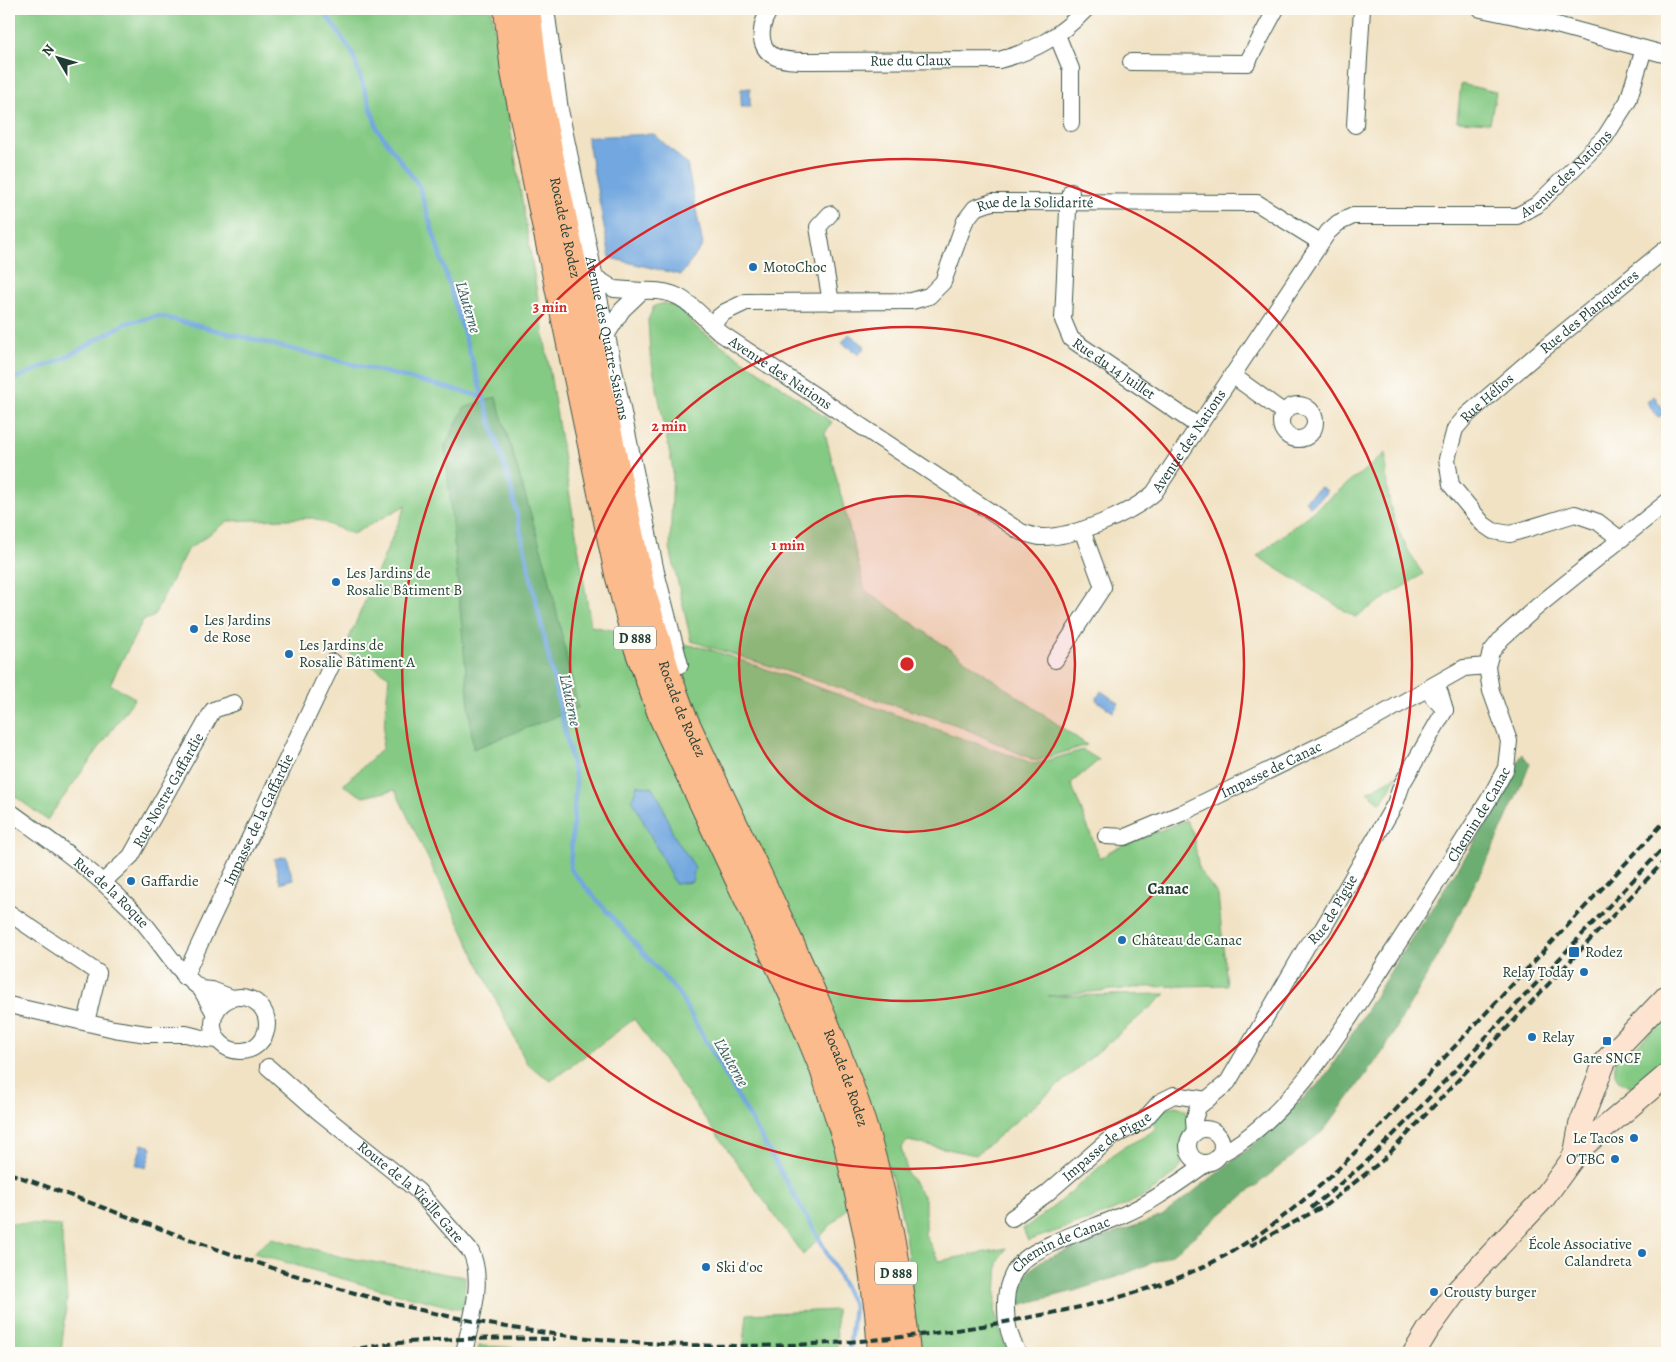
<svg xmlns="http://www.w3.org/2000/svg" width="1676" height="1362" viewBox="0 0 1676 1362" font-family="Alegreya,serif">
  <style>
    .green { fill: #85ca84; stroke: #52845c }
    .forest { fill: #6cae72; stroke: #467653 }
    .water { fill: #72a7df; stroke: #48728a }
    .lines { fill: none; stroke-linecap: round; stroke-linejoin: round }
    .stream { stroke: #72a7df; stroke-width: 4.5 }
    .minor-casing { stroke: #3e564a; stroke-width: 18 }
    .secondary-casing { stroke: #3e564a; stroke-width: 24 }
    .trunk-casing { stroke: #3e564a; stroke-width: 28 }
    .minor { stroke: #fff; stroke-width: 16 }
    .secondary { stroke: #fde4d1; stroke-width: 22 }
    .trunk { stroke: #fbbb8c; stroke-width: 26 }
    .rail { stroke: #1f3d34; stroke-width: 4; stroke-dasharray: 8 4; stroke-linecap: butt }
    .ring { fill: none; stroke: #d62828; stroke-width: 2.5 }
    .poi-dot { fill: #1f6fb2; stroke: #fdfcf7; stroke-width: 2 }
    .labels { text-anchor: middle; stroke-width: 4; stroke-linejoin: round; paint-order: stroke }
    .shield { fill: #fdfcf7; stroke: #62766e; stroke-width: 1 }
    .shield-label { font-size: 14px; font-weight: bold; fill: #1f3d34 }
    .street-label { font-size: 15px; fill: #1f3d34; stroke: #fdfcf7 }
    .poi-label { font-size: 15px; fill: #1f3d34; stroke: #fdfcf7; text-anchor: start }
    .water-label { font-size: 16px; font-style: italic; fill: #385d67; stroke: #fdfcf7 }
    .neighbourhood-label { font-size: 16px; font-weight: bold; fill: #1f3d34; stroke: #fdfcf7 }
    .centre { fill: #d62828; stroke: #fdfcf7; stroke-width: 2.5 }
    .ring-label { font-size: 15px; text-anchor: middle; font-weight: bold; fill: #d62828; stroke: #fdfcf7; stroke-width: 4; stroke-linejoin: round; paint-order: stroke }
  </style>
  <rect width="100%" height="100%" fill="#fdfcf7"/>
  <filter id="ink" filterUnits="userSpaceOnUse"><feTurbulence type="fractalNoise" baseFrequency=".02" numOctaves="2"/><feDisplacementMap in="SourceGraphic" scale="10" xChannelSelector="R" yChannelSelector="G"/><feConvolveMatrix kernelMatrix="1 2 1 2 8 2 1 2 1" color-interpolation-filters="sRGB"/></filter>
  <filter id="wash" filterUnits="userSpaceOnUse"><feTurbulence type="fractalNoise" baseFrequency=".0096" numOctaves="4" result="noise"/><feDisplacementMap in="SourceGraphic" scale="20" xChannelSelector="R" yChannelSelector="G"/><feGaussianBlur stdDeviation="1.12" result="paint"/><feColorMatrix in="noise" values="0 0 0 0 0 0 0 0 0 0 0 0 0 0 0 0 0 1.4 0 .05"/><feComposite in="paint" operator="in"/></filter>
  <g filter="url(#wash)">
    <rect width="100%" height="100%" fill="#f1e2c4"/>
    <path class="green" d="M9 9H491L591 626 709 649 1035 764 1083 750 1099 760 1071 783 1100 859 1110 851 1186 820 1193 833 1199 870 1218 895 1227 985 1144 987 1048 996 1166 994 976 1155 908 1141 901 1148 908 1174 925 1199V1235L939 1261 1006 1248 998 1263 995 1312 1007 1353H915C909 1289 911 1225 887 1165L803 1255 634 1019 551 1081 527 1064 395 790 363 797 343 785 382 749 389 676 344 650 406 505 353 534 313 518 228 521 187 550 153 617 143 620 110 684 135 698 47 820 9 792Z
      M1461 84 1496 92 1490 123 1457 121Z
      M665 303 680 309 697 328 832 422 825 433 865 590 1087 745 1036 761 957 725 691 641 670 548 673 470 650 353 648 320 654 306Z
      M1386 453C1384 501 1396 535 1423 574L1355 617 1257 556Z
      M1398 775 1381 803 1367 792Z
      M1667 1015V1058L1655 1069V1080L1635 1088C1616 1084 1611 1074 1617 1056L1628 1055Z
      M1176 1106 1185 1109 1192 1124 1182 1141 1181 1167C1142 1208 1079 1222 1028 1241L1023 1229C1057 1206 1085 1180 1115 1153 1127 1143 1143 1140 1155 1129L1153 1120 1166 1108Z
      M9 1223 61 1226 67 1300 61 1353H9Z
      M272 1238 342 1257 465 1277 464 1310 375 1288 253 1253Z
      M836 1310 837 1353H743L747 1314Z
      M479 1346 642 1353H477Z"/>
    <path class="forest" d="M496 397 548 572 578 708 473 749 445 446 464 408Z
      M1522 754 1530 764 1495 844 1437 958 1382 1053 1324 1130 1171 1255 1117 1277 1074 1291 1015 1306 1013 1286 1042 1260 1162 1216 1247 1150 1324 1079 1398 959 1487 824Z"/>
    <path class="water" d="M750 88V107H741V89Z
      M654 134 687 164 703 245 681 275 610 258 587 137Z
      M849 334 865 346 859 355 842 343Z
      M1654 396 1666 413 1658 418 1647 402Z
      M1321 487 1327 491 1326 494 1310 507 1305 500Z
      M1101 691 1119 703 1113 712 1096 700Z
      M637 785 652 787 661 802 673 834 695 867 692 882 675 884 632 799Z
      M286 856 293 879 280 883 274 859Z
      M142 1144 152 1147 146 1168 136 1165Z"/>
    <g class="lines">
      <path class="stream" d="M322 9 352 52 378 130 419 186 511 488 576 781 570 869 679 994 820 1240 854 1306 849 1353
        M9 381 63 359 126 323 159 316 484 397"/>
    </g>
  </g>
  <g filter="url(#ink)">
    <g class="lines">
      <defs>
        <g id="minor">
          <path id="s1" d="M546 9 560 110 656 572 680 665"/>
          <path id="s2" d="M771 9C761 21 756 44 772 55 781 61 797 61 807 61L999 60C1035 51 1060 36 1086 9"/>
          <path d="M1481 9 1549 23 1667 55"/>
          <path d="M1057 35 1071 69V123"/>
          <path d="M1131 62 1247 63 1276 9"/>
          <path d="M1355 125 1362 9"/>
          <path id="s3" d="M1071 192 1068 210 1063 320 1071 339 1198 426"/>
          <path d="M830 214 818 227 831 302"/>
          <path d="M595 277 614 289 642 291 622 310 607 334"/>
          <path id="s4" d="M642 291C685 288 692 309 722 334L1021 532C1027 534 1034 536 1040 537 1073 538 1130 514 1154 493L1328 232 1338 223 1353 216H1517L1537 205 1605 137 1628 101 1644 49"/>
          <path id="s5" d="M710 324 725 312 746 302 912 301 929 296 943 282 965 221 975 208 992 202 1257 203 1320 242"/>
          <path d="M1232 375 1283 412"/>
          <circle cx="1298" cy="422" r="17"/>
          <path id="s6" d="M1620 539 1598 522 1575 514 1510 534 1493 531 1483 524 1451 485 1447 459 1455 429 1467 415 1535 356 1667 248"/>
          <path d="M1055 660 1103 587 1082 530"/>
          <path d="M1432 687 1440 693 1445 710 1433 697Z"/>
          <path id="s7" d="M9 811C51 841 95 872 131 909 157 934 172 968 201 989"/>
          <path id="s8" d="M1106 836 1125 837 1182 813 1370 721 1464 668 1487 666"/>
          <path id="s9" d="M103 882 131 856 213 710 234 703"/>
          <path d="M9 913 98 973 86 1022"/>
          <path id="s10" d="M184 977 333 662"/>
          <circle cx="240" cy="1024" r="27"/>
          <path d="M9 1005 114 1029 147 1034H186L206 1039 217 1040"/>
          <path d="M215 1014 201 989 212 990 232 998"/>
          <path id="s11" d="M268 1067 318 1111 418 1191 471 1252C485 1282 470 1322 464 1353"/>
          <circle cx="1205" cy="1146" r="17"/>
          <path id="s12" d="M1195 1133 1194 1120 1198 1107 1228 1082 1308 944 1322 930 1395 804 1402 784 1445 710"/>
          <path id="s13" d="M1220 1154C1289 1121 1350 1017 1391 954 1425 902 1458 849 1491 796L1506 768 1509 741 1491 691 1487 666 1491 652 1502 638 1538 606 1667 502"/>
          <path id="s14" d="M1012 1218 1045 1195 1112 1137 1143 1121 1160 1102 1174 1095 1207 1100"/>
          <path id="s15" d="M1018 1353C1009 1337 1005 1320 1006 1302 1006 1289 1011 1274 1020 1264 1037 1244 1097 1227 1123 1215 1153 1202 1179 1182 1207 1163"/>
        </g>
        <path id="secondary" d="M1575 1153 1667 1075
          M1414 1353 1428 1330 1454 1294 1544 1198 1571 1161 1575 1153 1580 1125 1605 1061 1667 996"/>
        <g id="trunk">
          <path d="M507 9 514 72 537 186 618 574 637 647 662 717 793 996 823 1069 847 1144 867 1235 878 1312 881 1353"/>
          <path id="s16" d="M527 9 536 82 544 126 642 590 667 673 683 716C736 830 794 942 840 1059 877 1152 898 1254 907 1353"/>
        </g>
      </defs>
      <use href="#minor" class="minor-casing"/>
      <use href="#secondary" class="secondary-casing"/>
      <use href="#trunk" class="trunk-casing"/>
      <use href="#minor" class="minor"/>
      <use href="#secondary" class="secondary"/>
      <use href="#trunk" class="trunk"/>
      <path class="rail" d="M9 1173C129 1216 249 1265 373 1298 583 1355 807 1360 1021 1319 1084 1307 1150 1293 1209 1264 1272 1232 1324 1185 1373 1134L1667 819
        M1311 1208 1365 1163 1411 1117 1667 844
        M1250 1246 1326 1205 1383 1160 1667 858
        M337 1353C408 1337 482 1338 555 1339"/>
    </g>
  </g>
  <circle cx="907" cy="664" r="168" fill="#d62828" fill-opacity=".12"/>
  <g class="ring">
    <circle cx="907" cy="664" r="168"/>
    <circle cx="907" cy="664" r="337"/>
    <circle cx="907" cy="664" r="505"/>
  </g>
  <g class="poi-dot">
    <circle cx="753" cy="267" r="5"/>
    <circle cx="336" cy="582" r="5"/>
    <circle cx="194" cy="629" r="5"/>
    <circle cx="289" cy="654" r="5"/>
    <circle cx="131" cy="881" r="5"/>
    <circle cx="1122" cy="940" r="5"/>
    <rect x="1568" y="946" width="12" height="12" rx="2.5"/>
    <circle cx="1584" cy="972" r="5"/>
    <circle cx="1532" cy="1037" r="5"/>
    <rect x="1602" y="1036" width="10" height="10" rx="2.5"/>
    <circle cx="1634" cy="1138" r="5"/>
    <circle cx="1615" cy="1159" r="5"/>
    <circle cx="1642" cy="1253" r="5"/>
    <circle cx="706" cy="1267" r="5"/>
    <circle cx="1434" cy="1292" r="5"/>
  </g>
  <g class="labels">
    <g class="shield">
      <rect x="614" y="626.5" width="42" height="23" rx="4"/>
      <rect x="875" y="1261.5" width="42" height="23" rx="4"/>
    </g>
    <g class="shield-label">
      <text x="635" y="643">D 888</text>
      <text x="896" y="1278">D 888</text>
    </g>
    <g class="street-label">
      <text dy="5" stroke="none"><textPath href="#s2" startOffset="191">Rue du Claux</textPath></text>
      <text dy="5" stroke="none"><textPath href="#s4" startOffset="1170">Avenue des Nations</textPath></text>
      <text dy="5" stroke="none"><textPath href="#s5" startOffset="388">Rue de la Solidarité</textPath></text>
      <text dy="5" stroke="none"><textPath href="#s16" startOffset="222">Rocade de Rodez</textPath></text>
      <text dy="5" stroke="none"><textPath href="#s6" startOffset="436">Rue des Planquettes</textPath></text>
      <text dy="5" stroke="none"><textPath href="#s1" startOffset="335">Avenue des Quatre-Saisons</textPath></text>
      <text dy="5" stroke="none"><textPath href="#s3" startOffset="201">Rue du 14 Juillet</textPath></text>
      <text dy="5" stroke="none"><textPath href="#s4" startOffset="165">Avenue des Nations</textPath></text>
      <text dy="5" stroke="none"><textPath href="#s6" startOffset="302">Rue Hélios</textPath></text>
      <text dy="5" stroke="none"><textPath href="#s4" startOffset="660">Avenue des Nations</textPath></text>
      <text dy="5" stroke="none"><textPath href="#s16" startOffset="718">Rocade de Rodez</textPath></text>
      <text dy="5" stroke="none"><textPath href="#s8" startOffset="180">Impasse de Canac</textPath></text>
      <text dy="5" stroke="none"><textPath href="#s9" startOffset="114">Rue Nostre Gaffardie</textPath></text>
      <text dy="5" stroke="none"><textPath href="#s13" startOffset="431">Chemin de Canac</textPath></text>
      <text dy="5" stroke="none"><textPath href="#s10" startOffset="174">Impasse de la Gaffardie</textPath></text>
      <text dy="5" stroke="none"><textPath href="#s7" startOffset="131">Rue de la Roque</textPath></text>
      <text dy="5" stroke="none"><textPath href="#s12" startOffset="268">Rue de Pigüe</textPath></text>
      <text dy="5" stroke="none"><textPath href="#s16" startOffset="1122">Rocade de Rodez</textPath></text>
      <text dy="5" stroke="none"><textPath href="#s14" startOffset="119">Impasse de Pigue</textPath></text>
      <text dy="5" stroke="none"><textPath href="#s11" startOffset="190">Route de la Vieille Gare</textPath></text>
      <text dy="5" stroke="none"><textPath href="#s15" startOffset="140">Chemin de Canac</textPath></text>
    </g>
    <g class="poi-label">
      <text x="763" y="272">MotoChoc</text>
      <text x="346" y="578">Les Jardins de<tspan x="346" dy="17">Rosalie Bâtiment B</tspan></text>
      <text x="204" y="625">Les Jardins<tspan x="204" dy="17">de Rose</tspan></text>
      <text x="299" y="650">Les Jardins de<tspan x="299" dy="17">Rosalie Bâtiment A</tspan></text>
      <text x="141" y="886">Gaffardie</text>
      <text x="1132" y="945">Château de Canac</text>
      <text x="1585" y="957">Rodez</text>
      <text x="1574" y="977" text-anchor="end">Relay Today</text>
      <text x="1542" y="1042">Relay</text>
      <text x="1607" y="1063" text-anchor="middle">Gare SNCF</text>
      <text x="1624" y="1143" text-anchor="end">Le Tacos</text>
      <text x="1605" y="1164" text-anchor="end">O'TBC</text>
      <text x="1632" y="1249" text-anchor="end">École Associative<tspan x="1632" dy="17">Calandreta</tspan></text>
      <text x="716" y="1272">Ski d'oc</text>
      <text x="1444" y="1297">Crousty burger</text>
    </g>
    <g class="water-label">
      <text transform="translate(469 307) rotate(73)" y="6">L'Auterne</text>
      <text transform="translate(571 700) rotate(78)" y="6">L'Auterne</text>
      <text transform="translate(732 1062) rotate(60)" y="6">L'Auterne</text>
    </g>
    <g class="neighbourhood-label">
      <text x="1168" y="894">Canac</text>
    </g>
  </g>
  <circle cx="907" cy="664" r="8" class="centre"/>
  <g class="ring-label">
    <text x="550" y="312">3 min</text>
    <text x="669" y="431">2 min</text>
    <text x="788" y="550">1 min</text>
  </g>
  <rect width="1676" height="1362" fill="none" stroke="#fdfcf7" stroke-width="30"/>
  <g transform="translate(58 58) rotate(308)" stroke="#fdfcf7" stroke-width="4" paint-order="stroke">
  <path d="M0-4L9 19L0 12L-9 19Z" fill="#1f3d34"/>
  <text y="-8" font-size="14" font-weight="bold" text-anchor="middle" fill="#1f3d34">N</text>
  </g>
</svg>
